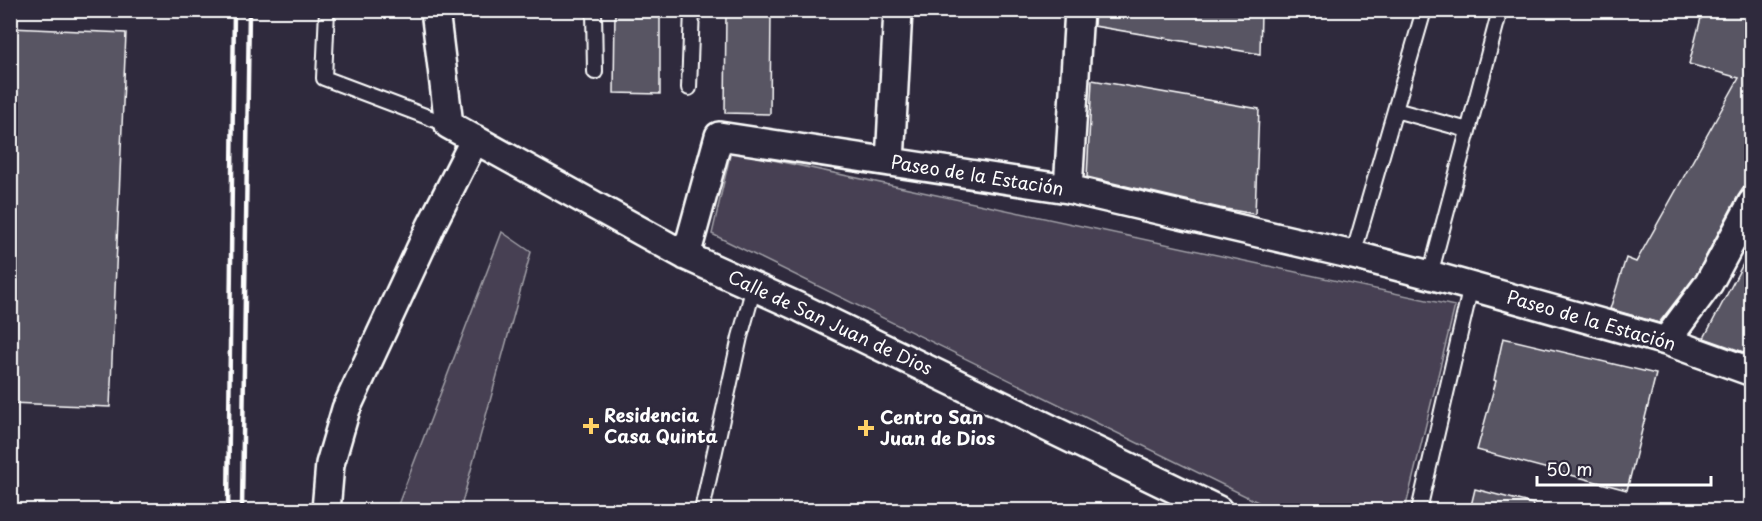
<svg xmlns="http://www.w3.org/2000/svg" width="1762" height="521" viewBox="0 0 1762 521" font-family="'Playpen Sans',sans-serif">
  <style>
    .green { fill: #464152; stroke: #a2a0a8; stroke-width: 1.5 }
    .building { fill: #595564; stroke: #fff; stroke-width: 1.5 }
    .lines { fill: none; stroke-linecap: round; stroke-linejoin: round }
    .service-casing { stroke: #fff; stroke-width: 18 }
    .minor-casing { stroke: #fff; stroke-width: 32 }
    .service { stroke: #2f2a3d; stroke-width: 14 }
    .minor { stroke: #2f2a3d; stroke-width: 27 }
    .rail { stroke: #fff; stroke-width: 4.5 }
    .poi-dot { fill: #ffd166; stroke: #2f2a3d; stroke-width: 2 }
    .labels { text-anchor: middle; stroke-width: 5; stroke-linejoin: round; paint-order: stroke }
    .street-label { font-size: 18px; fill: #fff; stroke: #2f2a3d }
    .poi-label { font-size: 18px; font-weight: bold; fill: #fff; stroke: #2f2a3d; text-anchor: start }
  </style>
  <rect width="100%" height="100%" fill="#2f2a3d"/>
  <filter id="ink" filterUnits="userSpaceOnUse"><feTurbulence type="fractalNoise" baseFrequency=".0167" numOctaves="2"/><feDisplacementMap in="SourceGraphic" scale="12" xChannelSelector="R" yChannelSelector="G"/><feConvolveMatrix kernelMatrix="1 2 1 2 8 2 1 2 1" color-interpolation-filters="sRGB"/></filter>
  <g filter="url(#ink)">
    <path class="green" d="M731 151 1455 306 1405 510H1274L712 234Z
      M502 232 531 252 460 510H396Z"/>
    <path class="building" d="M615 10H660V94L614 93Z
      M726 10H771L770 114 725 113Z
      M1095 10H1252L1261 13 1260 54 1094 26Z
      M1703 10H1719L1752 19V175L1738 196 1696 275 1659 323 1610 309 1626 258 1636 262 1739 78 1689 64Z
      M10 28 126 33 110 407 10 403Z
      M1092 80 1259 109 1255 214 1220 208 1087 177Z
      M1752 247V355L1704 338Z
      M1503 338 1656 374 1627 490 1477 450 1496 381 1494 380Z
      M1475 489 1533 504 1532 510H1470Z"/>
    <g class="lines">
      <defs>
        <path id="service" d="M327 10 324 78 449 125
          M594 10 595 72
          M689 88 692 10
          M1395 110 1468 130
          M1353 255 1424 10
          M1430 275 1500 10
          M702 510 740 337 754 287
          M1419 510 1471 286"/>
        <path id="minor" d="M435 10 449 125 686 256 801 308 1218 510
          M890 162 898 10
          M1068 189 1079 10
          M686 256 719 136 1068 189 1353 255 1430 275 1666 341 1752 372
          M1666 341 1709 283 1752 203
          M326 510 330 464 346 409 431 226 475 139"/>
      </defs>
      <use href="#service" class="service-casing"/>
      <use href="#minor" class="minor-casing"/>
      <use href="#service" class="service"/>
      <use href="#minor" class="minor"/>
      <path class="rail" d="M228 510 234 10
        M242 510 249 10"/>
    </g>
  </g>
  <g class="poi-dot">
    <path d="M588 417h6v6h6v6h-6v6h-6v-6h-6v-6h6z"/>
    <path d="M863 419h6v6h6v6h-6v6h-6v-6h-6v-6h6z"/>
  </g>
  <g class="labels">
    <g class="street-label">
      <text transform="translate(977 176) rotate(9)" y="6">Paseo de la Estación</text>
      <text transform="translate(1591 321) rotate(16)" y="6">Paseo de la Estación</text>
      <text transform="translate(830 323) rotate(25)" y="6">Calle de San Juan de Dios</text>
    </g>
    <g class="poi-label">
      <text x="604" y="422">Residencia<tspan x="604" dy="21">Casa Quinta</tspan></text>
      <text x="880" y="424">Centro San<tspan x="880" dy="21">Juan de Dios</tspan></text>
    </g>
  </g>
  <rect width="1762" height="521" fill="none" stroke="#2f2a3d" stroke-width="36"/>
  <rect x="18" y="18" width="1726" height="485" fill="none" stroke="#fff" stroke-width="2" filter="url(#ink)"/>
  <path d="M1537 476v9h174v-9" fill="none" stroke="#ffffff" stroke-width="3"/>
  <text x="1546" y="476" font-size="18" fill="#ffffff" stroke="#2f2a3d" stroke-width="4.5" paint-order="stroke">50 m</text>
</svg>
